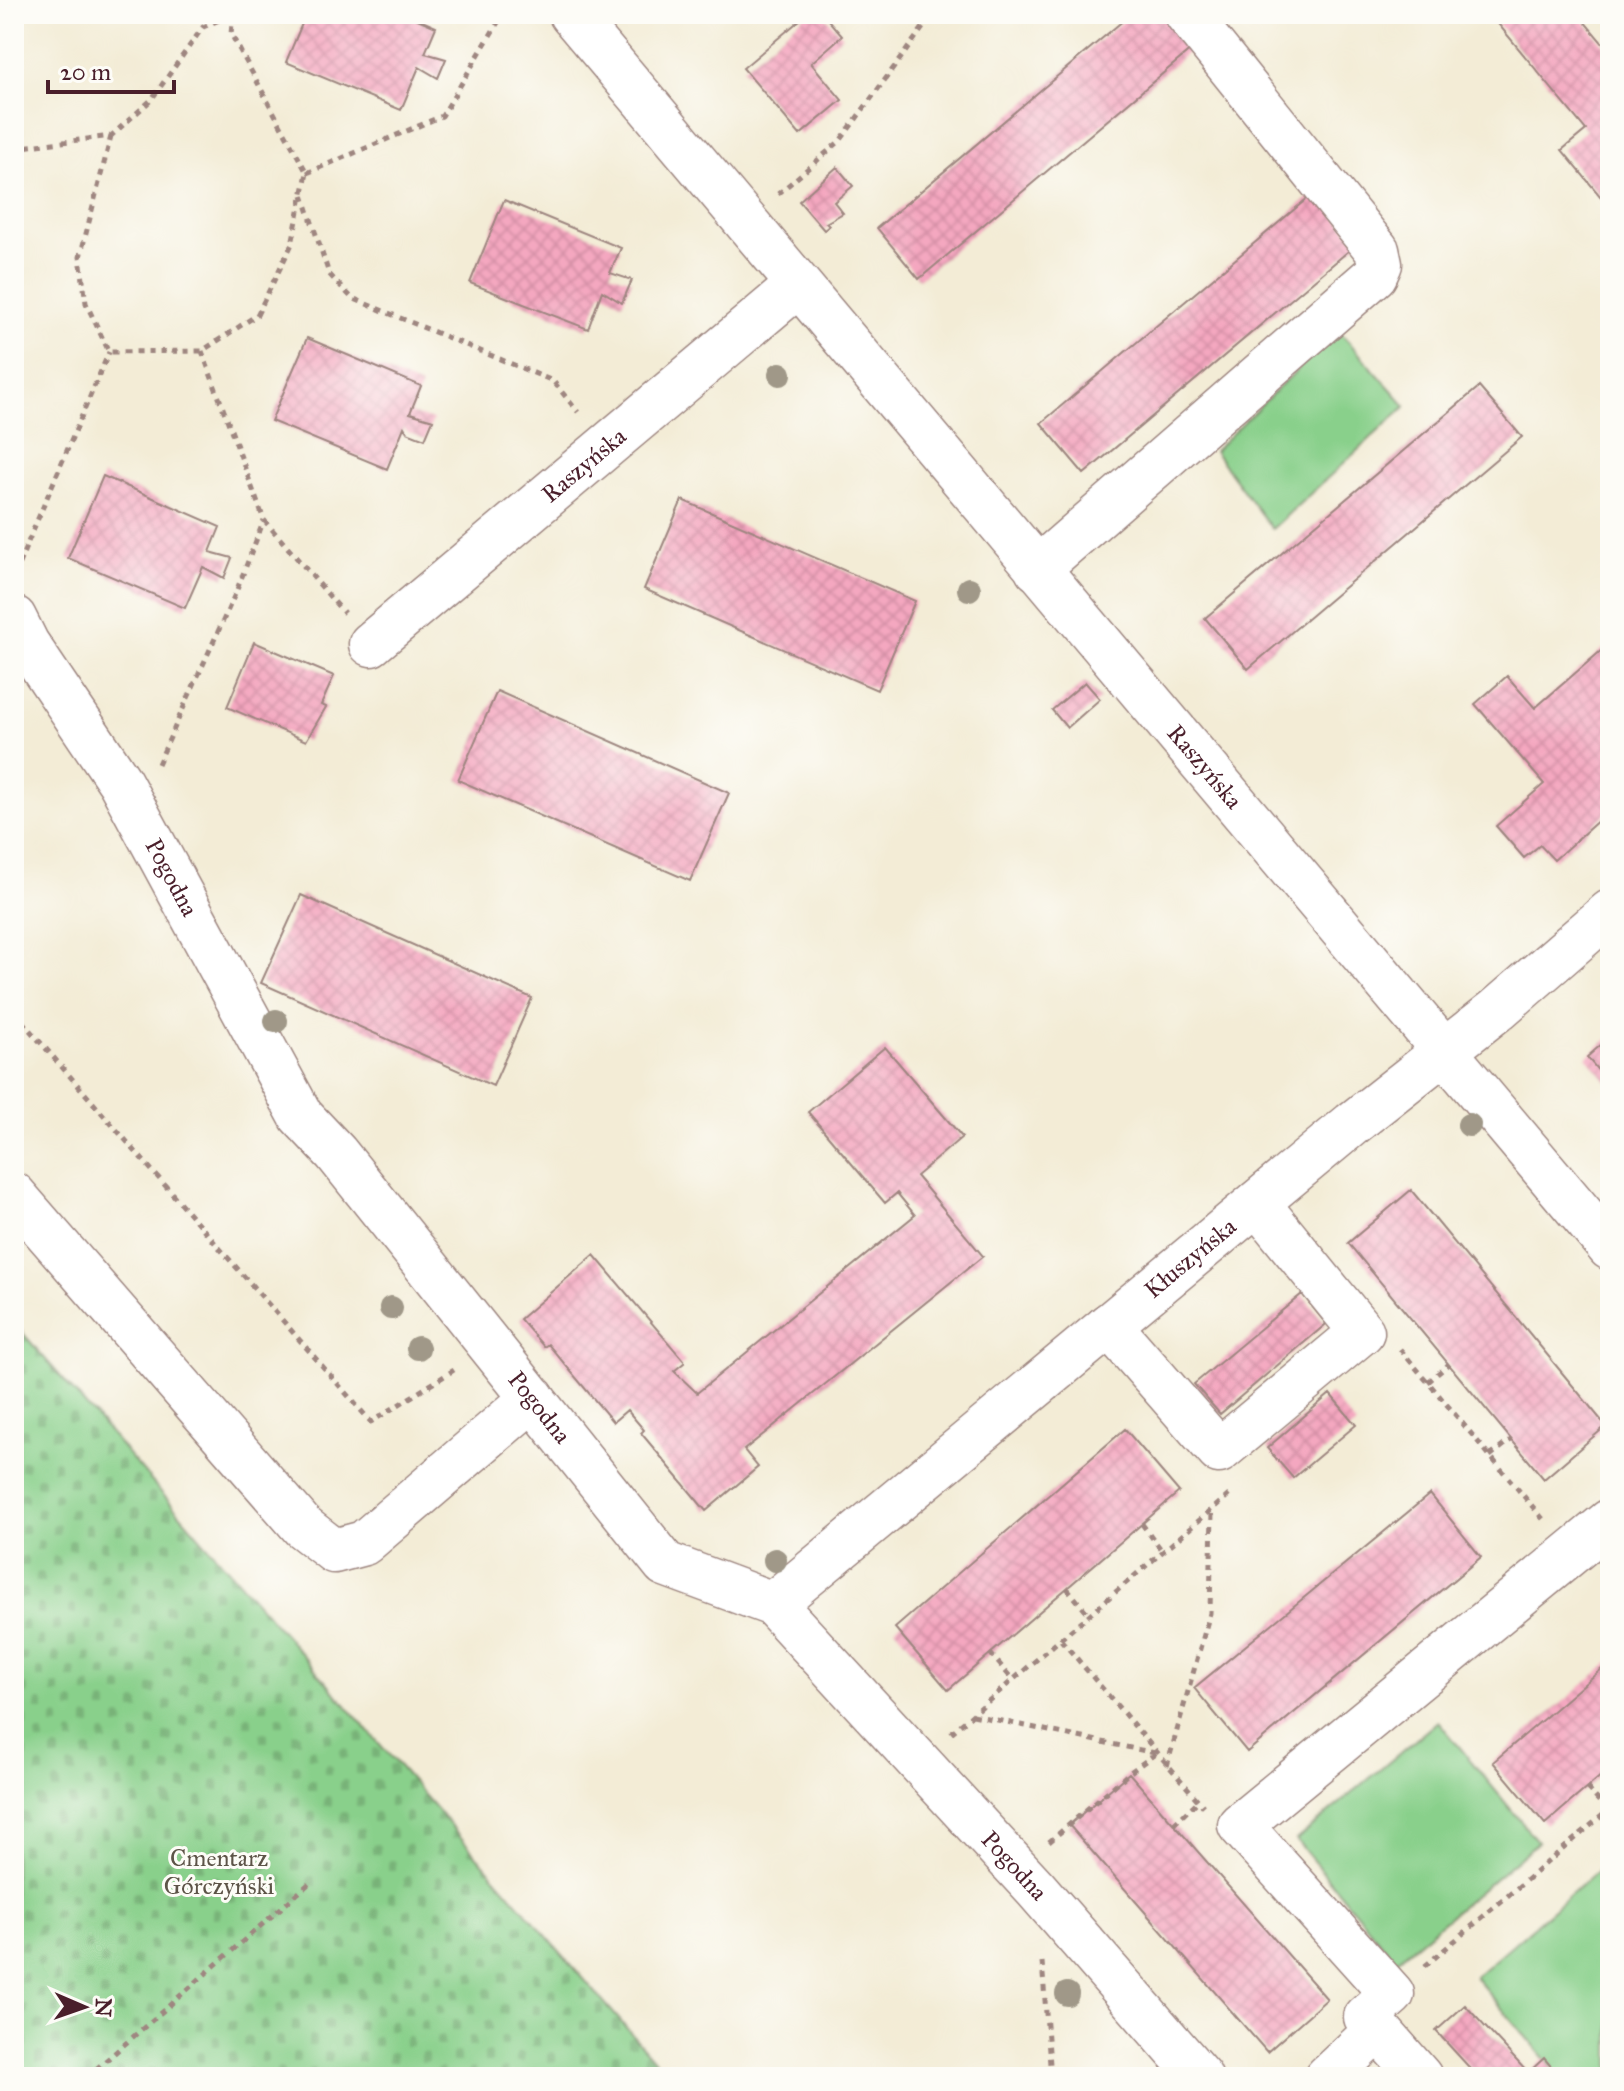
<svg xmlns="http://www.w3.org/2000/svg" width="1624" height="2091" viewBox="0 0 1624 2091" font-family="'IM FELL Great Primer',serif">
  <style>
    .green { fill: #89d08b; stroke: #6a785b; stroke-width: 2 }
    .cemetery { fill: url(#cemetery-stones); stroke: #6a785b; stroke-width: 2 }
    .building { fill: url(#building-cross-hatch) }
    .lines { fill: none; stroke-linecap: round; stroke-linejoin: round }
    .minor-casing { stroke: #9e8680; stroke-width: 47 }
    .path { stroke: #9e8680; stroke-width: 5; stroke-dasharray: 6 6; stroke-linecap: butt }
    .minor { stroke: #fff; stroke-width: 44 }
    .tree { fill: #a09888 }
    .labels { text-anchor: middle; stroke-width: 6; stroke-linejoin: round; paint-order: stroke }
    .street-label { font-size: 24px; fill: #4a1f2b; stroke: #fdfcf7 }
    .park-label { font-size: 24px; fill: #5d5448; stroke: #fdfcf7 }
  </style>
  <defs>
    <pattern id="cemetery-stones" width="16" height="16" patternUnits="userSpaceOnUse" patternTransform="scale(2)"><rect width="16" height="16" fill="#89d08b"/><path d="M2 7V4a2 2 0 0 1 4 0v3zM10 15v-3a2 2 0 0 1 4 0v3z" fill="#78b278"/></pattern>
    <pattern id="building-cross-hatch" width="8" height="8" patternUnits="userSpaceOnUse" patternTransform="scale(2)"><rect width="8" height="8" fill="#f4a7c0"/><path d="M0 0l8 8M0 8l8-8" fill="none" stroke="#d38fa5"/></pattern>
  </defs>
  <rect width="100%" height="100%" fill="#fdfcf7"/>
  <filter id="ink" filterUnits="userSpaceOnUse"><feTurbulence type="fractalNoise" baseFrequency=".0125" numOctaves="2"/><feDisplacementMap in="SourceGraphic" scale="16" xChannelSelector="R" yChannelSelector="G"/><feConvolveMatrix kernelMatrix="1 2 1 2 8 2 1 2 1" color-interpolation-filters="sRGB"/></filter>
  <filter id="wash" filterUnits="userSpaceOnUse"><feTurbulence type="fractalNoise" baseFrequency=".006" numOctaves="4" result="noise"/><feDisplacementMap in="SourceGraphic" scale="32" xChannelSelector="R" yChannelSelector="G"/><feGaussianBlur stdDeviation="1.8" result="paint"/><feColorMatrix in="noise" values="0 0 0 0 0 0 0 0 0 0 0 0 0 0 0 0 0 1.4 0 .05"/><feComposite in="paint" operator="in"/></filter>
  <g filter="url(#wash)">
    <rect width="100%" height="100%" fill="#f3ecd6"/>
    <path class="green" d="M1338 330 1406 406 1272 529 1214 451Z
      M1438 1721 1538 1842 1396 1961 1296 1840Z
      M1610 1860V2077H1560L1475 1977Z"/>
    <path class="cemetery" d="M14 1323 669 2077H14Z"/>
    <g id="blocks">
      <path class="building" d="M306 14H406L436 27 425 53 446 59 438 78 419 67 401 110 286 62Z
        M807 14H823L842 36 811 63 842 100 800 135 743 68Z
        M1131 14H1165L1193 48 919 279 877 228Z
        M1490 14H1578L1610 52V208L1562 150 1586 130Z
        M837 167 853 186 834 202 843 213 826 223 829 226 824 230 799 201Z
        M1315 192 1358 243 1084 474 1041 423Z
        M504 200 621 248 610 273 632 280 622 303 602 291 588 329 470 283Z
        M307 338 421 386 410 413 433 420 425 439 407 432 404 427 387 469 271 421Z
        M1479 387 1522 437 1248 669 1205 618Z
        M103 476 220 527 210 552 232 558 224 578 203 567 185 608 68 558Z
        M682 500 915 601 877 690 644 589Z
        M254 642 334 676 321 705 326 707 306 741 227 707Z
        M1610 643V810L1554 860 1540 845 1524 858 1496 826 1544 784 1475 704 1507 676 1535 708Z
        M1085 682 1100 699 1067 728 1052 710Z
        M497 691 729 793 690 881 458 780Z
        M301 895 532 998 493 1086 261 983Z
        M1610 1037V1085L1587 1057Z
        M885 1047 962 1137 916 1176 983 1256 744 1450 758 1467 706 1511 641 1433 644 1430 627 1410 613 1422 548 1344 544 1347 520 1319 594 1255 685 1362 674 1371 697 1393 915 1215 897 1193 885 1203 808 1112Z
        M1411 1190 1606 1426 1544 1479 1348 1243Z
        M1302 1294 1326 1324 1220 1414 1194 1384Z
        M1330 1394 1356 1425 1293 1478 1267 1448Z
        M1125 1429 1179 1492 948 1690 895 1628Z
        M1430 1494 1481 1557 1247 1752 1194 1688Z
        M1610 1662V1768L1545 1824 1493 1762Z
        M1129 1773 1327 1999 1267 2052 1069 1825Z
        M1465 2005 1528 2073 1544 2058 1560 2077H1478L1436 2031Z"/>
    </g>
  </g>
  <g filter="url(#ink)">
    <use href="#blocks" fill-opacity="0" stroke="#9e8680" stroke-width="2"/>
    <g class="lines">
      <defs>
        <g id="minor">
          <path id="s1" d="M571 14 1610 1248"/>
          <path d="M1037 569 1375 275 1380 264 1377 250 1187 14"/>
          <path id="s2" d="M14 618 27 644 120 782 301 1116 336 1153 665 1564 773 1604 1036 1889 1200 2077"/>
          <path id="s3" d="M371 644 797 286"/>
          <path d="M14 1195 303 1527 334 1551 364 1543 533 1398"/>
          <path d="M1109 1325 1219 1451 1362 1332 1257 1203"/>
          <path id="s4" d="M773 1604 1352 1124 1498 1009 1610 912"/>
          <path d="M1378 2029 1366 2017 1392 1994 1240 1825 1610 1521"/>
          <path d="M1327 2077 1378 2029 1420 2077"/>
        </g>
      </defs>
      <use href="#minor" class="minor-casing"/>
      <path class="path" d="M111 136 80 257 86 303 109 352 202 351 257 315 292 244 307 173 231 34 233 14
        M14 148 111 136 151 100 203 27 233 14
        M307 173 442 116 500 19
        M778 194 840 141 933 14
        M303 195 329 274 352 298 553 381 578 412
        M202 351 264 520 344 613
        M14 575 109 352
        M158 764 236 592 264 520
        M14 1012 371 1422 454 1370
        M1400 1349 1543 1519
        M1428 1382 1449 1364
        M1490 1456 1511 1440
        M14 1458 21 1452
        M1142 1524 1163 1552
        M1067 1588 1089 1615
        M1061 1640 1203 1806
        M990 1653 1013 1680
        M973 1715 1155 1753
        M951 1733 1230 1494 1228 1492
        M1167 1766 1210 1613 1212 1511
        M1587 1788 1608 1811
        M1174 1824 1198 1801
        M1049 1842 1129 1773 1155 1754
        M1042 1962 1051 2077
        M1425 1966 1610 1809
        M87 2077 312 1881"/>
      <use href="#minor" class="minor"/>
    </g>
    <g class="tree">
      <circle cx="780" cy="374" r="12"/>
      <circle cx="969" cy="589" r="12"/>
      <circle cx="276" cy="1021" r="12"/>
      <circle cx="1469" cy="1125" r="12"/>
      <circle cx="391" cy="1308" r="12"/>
      <circle cx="418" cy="1348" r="12"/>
      <circle cx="775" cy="1560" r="12"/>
      <circle cx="1067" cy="1994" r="12"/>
    </g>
  </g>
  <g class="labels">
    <g class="street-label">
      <text dy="8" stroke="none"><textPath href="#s3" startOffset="278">Raszyńska</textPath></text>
      <text dy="8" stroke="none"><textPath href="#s1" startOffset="984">Raszyńska</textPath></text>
      <text dy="8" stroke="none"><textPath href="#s2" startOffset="304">Pogodna</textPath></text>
      <text dy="8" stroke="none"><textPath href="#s4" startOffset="542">Kłuszyńska</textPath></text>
      <text dy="8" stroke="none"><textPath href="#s2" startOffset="952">Pogodna</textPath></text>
      <text dy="8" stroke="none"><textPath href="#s2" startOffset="1624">Pogodna</textPath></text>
    </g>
    <g class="park-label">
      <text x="219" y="1866">Cmentarz<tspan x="219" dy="28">Górczyński</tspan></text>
    </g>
  </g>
  <rect width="1624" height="2091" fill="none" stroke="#fdfcf7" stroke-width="48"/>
  <g transform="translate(84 2007) rotate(92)" stroke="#fdfcf7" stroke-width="6" paint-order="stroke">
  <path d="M0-6L14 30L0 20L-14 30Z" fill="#4a1f2b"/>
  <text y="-12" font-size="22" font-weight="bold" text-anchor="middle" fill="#4a1f2b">N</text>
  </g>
  <path d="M48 80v12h126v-12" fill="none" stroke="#4a1f2b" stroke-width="4"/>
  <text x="60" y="80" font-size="24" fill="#4a1f2b" stroke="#fdfcf7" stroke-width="6" paint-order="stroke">20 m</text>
</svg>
